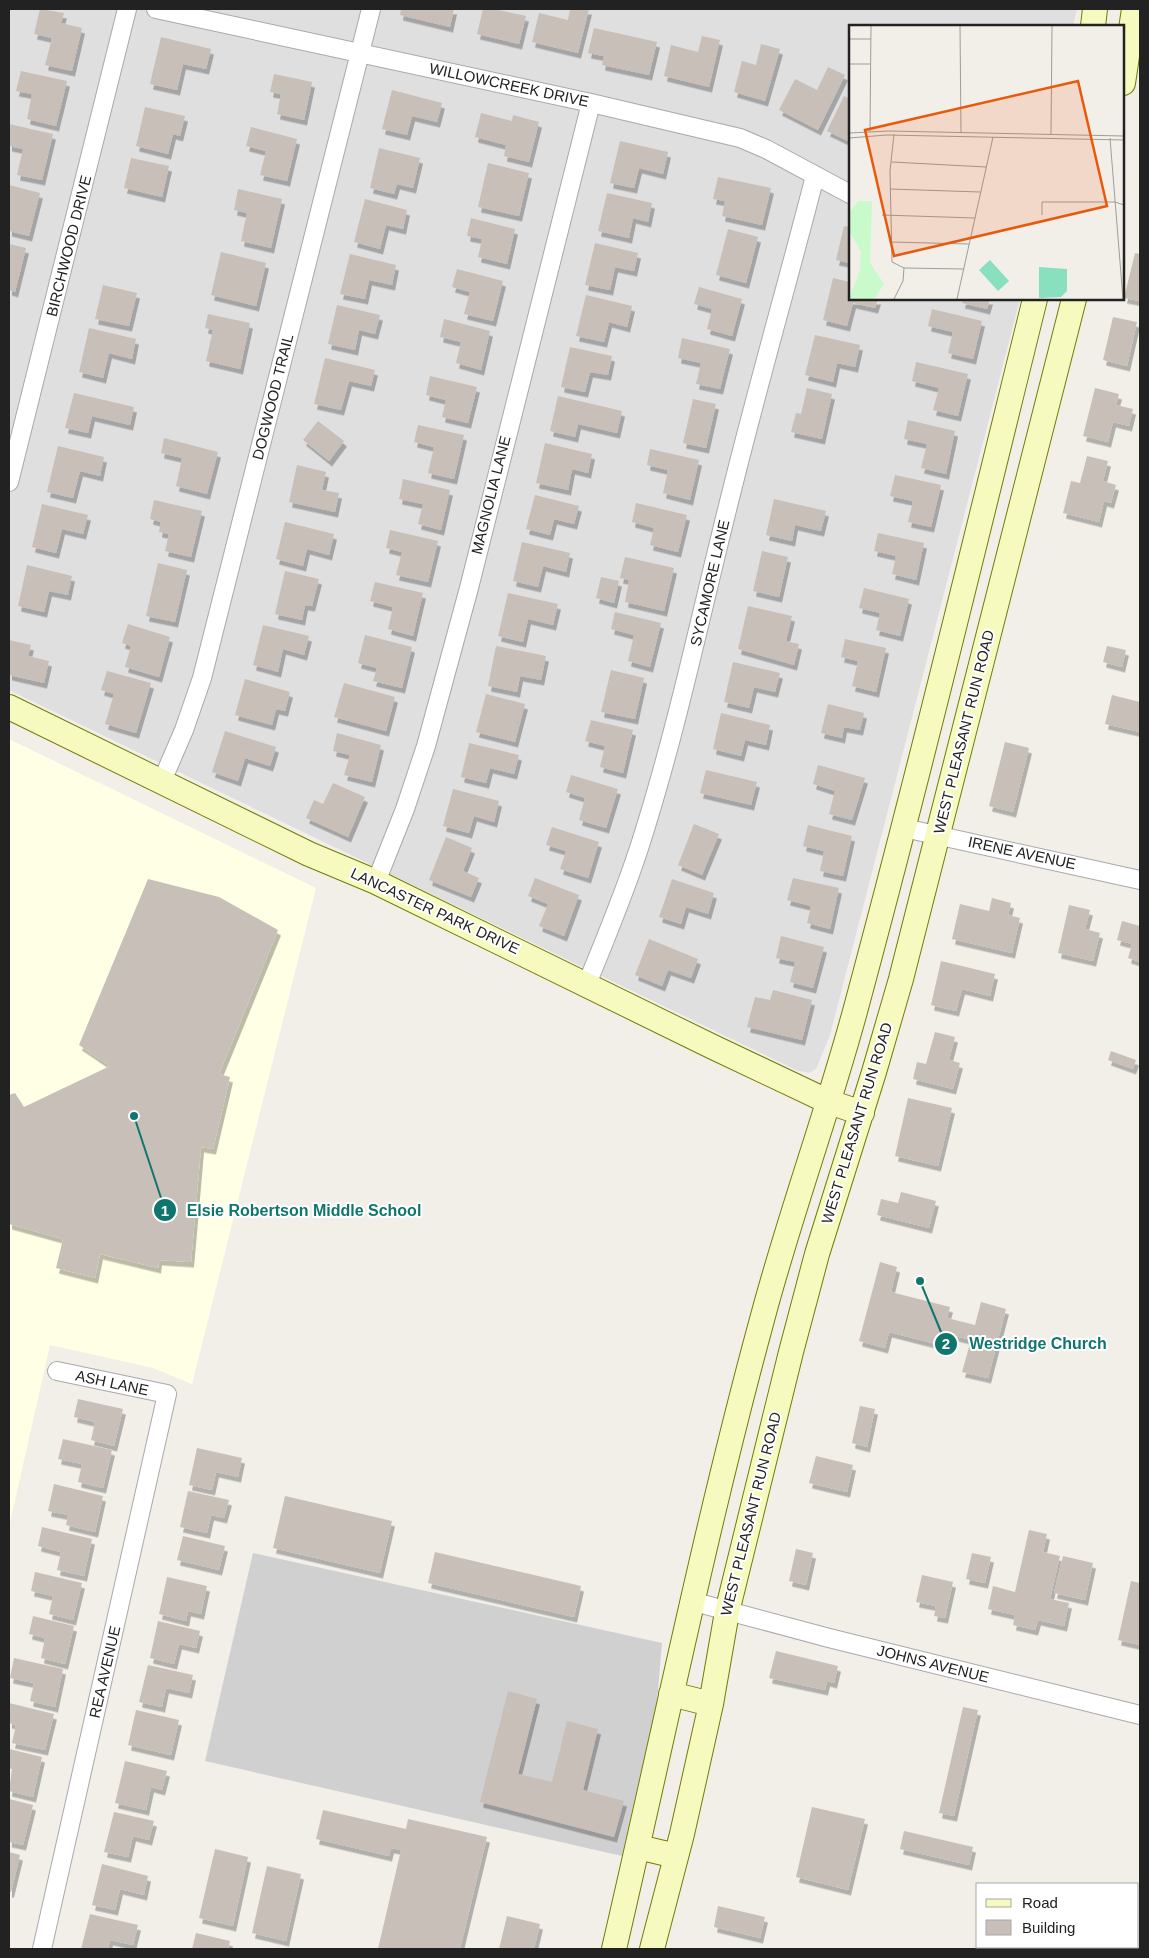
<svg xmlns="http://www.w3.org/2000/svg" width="1149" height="1958" viewBox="0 0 1149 1958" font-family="Helvetica,sans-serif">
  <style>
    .residential { fill: #e0dfdf }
    .education { fill: #ffffe5 }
    .religious { fill: #d0d0d0 }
    .building { fill: #c7bfb8; filter: url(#shadow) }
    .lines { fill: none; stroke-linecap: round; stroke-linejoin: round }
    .street-casing { stroke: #a9a9a9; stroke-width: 20 }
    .secondary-casing { stroke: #707d05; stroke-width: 26 }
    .street { stroke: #fff; stroke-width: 18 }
    .secondary { stroke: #f7fabf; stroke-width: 24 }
    .labels { text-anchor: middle; stroke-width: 4; stroke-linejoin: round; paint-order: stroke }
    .street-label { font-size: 15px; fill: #222; stroke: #fff }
    .inset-road { fill: none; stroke: #9f9d99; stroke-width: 1 }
    .view { fill: #e8590c; fill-opacity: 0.15; stroke: #e8590c; stroke-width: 2.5 }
    .inset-edge { fill: none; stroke: #222; stroke-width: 2.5 }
    .leader { fill: none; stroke: #0f766e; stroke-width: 2 }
    .callout-dot { fill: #0f766e; stroke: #fff; stroke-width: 2 }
    .mark-label { font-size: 15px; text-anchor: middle; font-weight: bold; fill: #fff }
    .callout-label { font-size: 16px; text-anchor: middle; font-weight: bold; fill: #0f766e; stroke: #fff; stroke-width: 4; stroke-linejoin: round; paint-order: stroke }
  </style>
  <defs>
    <filter id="shadow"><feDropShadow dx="3" dy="5.5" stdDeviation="0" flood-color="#0004"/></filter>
  </defs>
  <rect width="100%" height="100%" fill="#f2efe9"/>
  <path class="residential" d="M9 9H1077L1073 26H850V299H1020L830 1035 816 1069 809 1073 796 1070 9 690Z"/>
  <path class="education" d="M9 739 316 888 192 1384 153 1368 50 1345 9 1527Z"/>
  <path class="religious" d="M253 1553 662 1643 657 1701 622 1856 205 1761Z"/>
  <path class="building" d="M40 9 64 13 61 23 82 28 72 71 45 65 52 38 34 34Z
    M401 9H454L450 27 400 15Z
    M483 9H494L526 16 519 44 477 34Z
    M570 9H589L578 53 532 42 539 13 568 20Z
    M594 28 657 42 649 75 602 65 604 56 588 53Z
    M702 36 720 40 709 87 664 76 671 45 698 52Z
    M161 37 211 49 206 69 183 64 177 90 150 84Z
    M761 44 780 49 765 101 734 92 742 61 756 65Z
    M828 67 845 75 818 130 779 110 795 79 817 90Z
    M21 71 67 81 56 126 27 119 32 94 16 91Z
    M274 74 312 82 304 120 277 114 281 94 270 92Z
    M392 90 442 103 437 122 412 116 407 135 382 129Z
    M844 96 850 99V142L827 131Z
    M145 107 185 116 180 136 173 134 168 154 136 146Z
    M481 113 512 121 513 115 539 122 529 162 504 156 506 145 475 137Z
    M9 124 53 134 42 180 17 175 23 149 9 146Z
    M251 127 297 139 287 181 260 175 266 151 246 146Z
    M620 141 668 152 663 174 639 168 634 188 610 183Z
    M379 148 420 158 413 188 397 184 394 194 370 188Z
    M131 158 169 166 162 197 124 188Z
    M488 163 529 173 519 216 478 207Z
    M718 177 771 188 762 225 722 216 725 201 713 199Z
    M9 185 40 193 29 236 9 231Z
    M238 189 282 199 271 248 241 241 247 213 234 210Z
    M607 193 652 203 648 222 633 218 629 238 598 231Z
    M365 199 407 210 403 229 386 225 380 249 354 242Z
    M471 218 515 229 507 264 478 257 482 239 467 236Z
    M844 226 850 227V263L836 260Z
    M728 229 758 237 746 283 716 275Z
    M595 243 638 253 634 271 615 267 610 290 585 285Z
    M9 244 26 248 15 292 9 290Z
    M221 252 266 263 256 306 211 295Z
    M1135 253 1140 254V301L1124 298Z
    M350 254 396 265 392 285 369 280 365 299 340 294Z
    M457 269 503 281 493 321 464 314 470 292 452 287Z
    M833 278 850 282V299H878L875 308 853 303 847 326 823 320Z
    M103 285 137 293 129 326 95 319Z
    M699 287 742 299 732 336 707 329 712 309 694 304Z
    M586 295 632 306 627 327 609 322 604 342 576 336Z
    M963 299H990L987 309 962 303Z
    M337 305 380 315 375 334 359 330 355 350 328 344Z
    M932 309 982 321 973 359 948 353 953 332 928 326Z
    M208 314 250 323 240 369 206 361 213 330 205 328Z
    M1113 317 1137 322 1127 366 1103 360Z
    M444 319 490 331 481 370 456 363 461 342 440 337Z
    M89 328 136 339 132 359 109 353 103 378 79 372Z
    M815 335 860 345 855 367 837 363 833 382 805 375Z
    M682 338 730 349 720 389 696 384 701 363 678 358Z
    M570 347 612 356 608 375 590 372 585 392 561 387Z
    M325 358 375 370 371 386 349 381 341 410 314 404Z
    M916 362 968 374 958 416 933 410 939 388 912 381Z
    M430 376 477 387 468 423 442 417 446 400 426 395Z
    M807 388 832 394 822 439 791 432 796 413 801 414Z
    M1095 388 1119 394 1116 405 1133 409 1129 426 1113 422 1108 442 1083 436Z
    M74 393 134 407 130 425 92 416 88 433 65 428Z
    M558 396 622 411 617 433 578 424 575 437 550 431Z
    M693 399 716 404 706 448 683 443Z
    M908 420 955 431 946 474 921 468 927 444 904 439Z
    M318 421 344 441 329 461 303 440Z
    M418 425 464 435 454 479 428 473 434 447 414 442Z
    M164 438 218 452 207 494 176 486 182 458 161 453Z
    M545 443 592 454 588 473 572 469 568 490 536 483Z
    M58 446 104 457 100 476 80 471 73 498 47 492Z
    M650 449 699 460 690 500 663 493 668 470 647 465Z
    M1087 456 1108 461 1103 481 1116 485 1111 503 1104 501 1099 522 1063 513 1071 481 1080 483Z
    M297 465 326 472 322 490 339 493 335 512 289 502Z
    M895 475 941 485 931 527 908 522 913 501 890 496Z
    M403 479 450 490 441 530 418 524 423 504 399 499Z
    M535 495 579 506 574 524 554 519 550 535 526 529Z
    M774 499 826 511 821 531 795 525 792 541 766 535Z
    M154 500 202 511 191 557 165 551 169 534 159 532 161 522 150 519Z
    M636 503 687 515 678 552 650 545 654 528 632 522Z
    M42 504 88 515 83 534 62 529 56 553 32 547Z
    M285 522 334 534 329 555 307 549 303 566 276 559Z
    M390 530 438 541 428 582 396 575 402 552 386 548Z
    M878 533 924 543 916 580 892 574 896 556 874 551Z
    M522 542 570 553 566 572 543 566 538 587 513 581Z
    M762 551 788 557 779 597 753 591Z
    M625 557 674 568 664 611 625 602 629 580 620 578Z
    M158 563 187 570 175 622 146 616Z
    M27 565 72 576 68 595 49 591 44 612 18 606Z
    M285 571 319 579 312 606 305 605 302 620 275 614Z
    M601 577 619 581 614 603 596 598Z
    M375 582 423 593 413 636 388 629 393 607 370 601Z
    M864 588 909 599 900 636 876 630 880 613 859 608Z
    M508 593 558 604 553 625 528 619 523 642 498 636Z
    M748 606 792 616 786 641 799 644 794 665 738 649Z
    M615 612 661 623 650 667 628 661 634 635 611 629Z
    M128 624 170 637 159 677 125 667 131 646 122 643Z
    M263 625 309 636 304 655 283 649 278 672 253 665Z
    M365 635 412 647 402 688 373 681 377 668 358 663Z
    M845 639 886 648 876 692 852 686 858 661 841 657Z
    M9 640 31 645 28 656 49 661 44 683 9 675Z
    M496 646 546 656 541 680 520 676 517 692 488 686Z
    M1107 646 1126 650 1122 667 1103 662Z
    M733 662 780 673 775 692 754 687 749 708 724 702Z
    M611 670 644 678 635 719 601 712Z
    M107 671 151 683 136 733 105 724 114 694 101 690Z
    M245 679 290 692 285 711 276 709 272 725 235 715Z
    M344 683 395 697 386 731 334 717Z
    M486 694 525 704 515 742 476 732Z
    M1112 695 1140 702V732L1105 724Z
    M828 704 864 713 860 730 844 727 842 738 821 733Z
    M721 713 770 725 766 745 745 740 741 756 713 749Z
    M591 720 633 730 623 773 600 767 605 746 585 741Z
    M225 731 276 747 270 766 245 758 238 781 212 772Z
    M337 733 381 745 372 782 344 775 350 755 333 751Z
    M1005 742 1029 748 1013 812 989 806Z
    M469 743 519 755 514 774 490 768 486 783 461 777Z
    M818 765 865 778 852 820 829 814 835 791 813 784Z
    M706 770 757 782 751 805 700 793Z
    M571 775 618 789 606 828 579 820 585 798 566 792Z
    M333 783 365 797 348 837 306 818 314 800 323 804Z
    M453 789 499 801 494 822 474 816 469 833 443 826Z
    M694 824 719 834 702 875 678 865Z
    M808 825 852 836 843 876 820 871 824 851 803 846Z
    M552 827 599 842 588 878 560 869 566 851 546 845Z
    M446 837 472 848 463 871 479 878 471 897 429 880Z
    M535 878 579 895 564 936 539 926 548 904 528 896Z
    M793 878 839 888 830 929 807 923 811 906 787 900Z
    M148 879 219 897 278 930 219 1074 230 1077 213 1149 201 1147 191 1262 159 1260 158 1268 100 1254 95 1278 56 1268 63 1239 9 1224V1095L15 1093 24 1107 110 1066 79 1045Z
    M672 879 714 893 708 914 686 907 681 924 659 917Z
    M992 898 1011 903 1008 915 1020 918 1012 953 952 939 960 904 989 911Z
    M1069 905 1090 910 1085 929 1100 933 1093 961 1058 953Z
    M1122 921 1140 926V962L1128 958 1132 944 1117 940Z
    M781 936 824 947 813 988 790 982 795 962 776 958Z
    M649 939 698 959 691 978 668 970 662 986 635 975Z
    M941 961 995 974 990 996 962 989 956 1011 931 1005Z
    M773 990 812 1000 802 1040 747 1027 755 997 770 1000Z
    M935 1032 955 1037 949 1060 960 1063 953 1089 913 1079 917 1062 926 1064Z
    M1111 1051 1136 1060 1133 1069 1108 1060Z
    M908 1098 952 1108 938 1166 895 1156Z
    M901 1192 936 1201 929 1228 877 1215 881 1199 898 1203Z
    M880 1262 897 1267 891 1292 950 1307 947 1318 975 1325 981 1302 1006 1309 988 1378 962 1372 971 1340 943 1333 940 1345 889 1332 885 1348 859 1341Z
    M78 1399 123 1409 114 1446 91 1440 95 1422 74 1417Z
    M860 1406 875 1409 867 1447 852 1443Z
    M63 1439 112 1450 103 1488 78 1482 82 1464 58 1459Z
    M197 1448 242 1458 238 1477 216 1472 212 1490 189 1485Z
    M816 1456 853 1465 847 1492 809 1483Z
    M54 1484 103 1496 95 1532 66 1525 68 1515 48 1511Z
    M188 1491 229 1500 224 1518 211 1515 207 1533 180 1527Z
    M285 1496 392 1521 380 1573 273 1548Z
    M42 1527 92 1539 84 1576 57 1570 61 1552 38 1546Z
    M1029 1530 1047 1534 1043 1552 1060 1556 1050 1599 1069 1603 1064 1626 1038 1620 1035 1630 1013 1625 1015 1615 988 1609 993 1586 1015 1592Z
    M183 1536 225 1546 219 1570 177 1560Z
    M796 1549 813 1553 806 1585 789 1581Z
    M435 1552 581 1586 574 1617 428 1583Z
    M972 1553 991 1557 985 1583 966 1579Z
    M1063 1556 1093 1563 1085 1600 1054 1593Z
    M35 1572 82 1583 73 1620 49 1614 53 1596 31 1591Z
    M922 1575 953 1582 945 1618 934 1616 936 1606 916 1602Z
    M167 1577 207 1586 201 1614 188 1611 186 1621 159 1614Z
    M1131 1581 1140 1583V1645L1118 1640Z
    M33 1616 74 1626 65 1664 41 1658 45 1638 29 1634Z
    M158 1621 200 1631 196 1648 179 1644 174 1664 150 1658Z
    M776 1651 838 1666 834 1683 827 1681 825 1690 769 1678Z
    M14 1658 63 1669 55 1707 30 1701 34 1683 10 1678Z
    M148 1665 193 1675 189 1693 166 1688 162 1707 139 1702Z
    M508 1691 537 1699 518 1774 552 1782 567 1721 598 1729 583 1790 624 1801 614 1837 480 1802Z
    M9 1703 54 1714 45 1750 12 1743 16 1725 9 1723Z
    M963 1707 978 1710 954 1816 939 1813Z
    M136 1710 179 1720 171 1755 128 1745Z
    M9 1749 42 1757 33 1797 9 1791 12 1769 9 1768Z
    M125 1761 167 1771 162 1790 151 1787 146 1810 115 1803Z
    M9 1799 33 1805 23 1845 9 1842Z
    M812 1807 865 1819 848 1890 796 1877Z
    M323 1810 406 1829 408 1819 487 1837 460 1949H378L401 1850 391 1848 389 1856 316 1839Z
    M114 1812 154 1821 149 1840 133 1836 128 1857 104 1852Z
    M904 1831 973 1847 969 1865 900 1849Z
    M215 1849 248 1857 233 1926 199 1918Z
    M9 1852 20 1855 11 1892H9Z
    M102 1864 148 1876 144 1895 120 1889 115 1910 92 1905Z
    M267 1866 301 1874 286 1941 252 1933Z
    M718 1906 765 1917 760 1938 714 1927Z
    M90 1914 138 1925 133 1945 110 1940 108 1949H81Z
    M507 1916 540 1924 534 1949H499Z
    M196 1933 230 1941 228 1949H192Z
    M982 1947H1024L1032 1949H982Z"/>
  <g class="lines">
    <defs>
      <path id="street" d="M156 9 591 103 740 138 766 149 850 194
        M9 482 127 9
        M162 781 184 730 202 678 371 9
        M904 828 1140 880
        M376 882 405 809 426 746 469 588 591 103
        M587 984C606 937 626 890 641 842 678 726 702 608 732 490 758 385 788 281 815 176
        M691 1601 829 1638 1140 1715
        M42 1949 167 1394 57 1371"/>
      <path id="secondary" d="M1093 26 1095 9
        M1123 83 1134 9
        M9 707 309 854 376 882 713 1047 829 1102 862 1113
        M671 1694 711 1704
        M638 1847 676 1856
        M614 1949C663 1738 706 1525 763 1316 791 1211 829 1109 857 1004 920 770 977 534 1035 299
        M652 1949 682 1834 711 1704 727 1612 791 1352 817 1254 874 1072 901 979 1074 299"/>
    </defs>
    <use href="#street" class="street-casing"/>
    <use href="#secondary" class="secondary-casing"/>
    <use href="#street" class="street"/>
    <use href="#secondary" class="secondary"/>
  </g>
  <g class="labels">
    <g class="street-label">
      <text transform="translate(509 85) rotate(12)" y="5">WILLOWCREEK DRIVE</text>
      <text transform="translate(69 246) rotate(-76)" y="5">BIRCHWOOD DRIVE</text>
      <text transform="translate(273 397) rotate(-76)" y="5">DOGWOOD TRAIL</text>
      <text transform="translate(491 495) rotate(-76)" y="5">MAGNOLIA LANE</text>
      <text transform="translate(710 583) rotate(-77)" y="5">SYCAMORE LANE</text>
      <text transform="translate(964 732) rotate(-76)" y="5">WEST PLEASANT RUN ROAD</text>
      <text transform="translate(1022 853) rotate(12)" y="5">IRENE AVENUE</text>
      <text transform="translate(435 911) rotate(25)" y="5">LANCASTER PARK DRIVE</text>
      <text transform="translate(857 1123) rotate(-73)" y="5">WEST PLEASANT RUN ROAD</text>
      <text transform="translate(112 1383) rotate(12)" y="5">ASH LANE</text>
      <text transform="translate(751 1514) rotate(-76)" y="5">WEST PLEASANT RUN ROAD</text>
      <text transform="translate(933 1664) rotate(14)" y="5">JOHNS AVENUE</text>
      <text transform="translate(105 1672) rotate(-77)" y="5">REA AVENUE</text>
    </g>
  </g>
  <g transform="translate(849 25)">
    <rect width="275" height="275" fill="#f2efe9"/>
    <path d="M9 176H23L21 238 35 259 25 274H0L11 245 12 226 0 206V188Z" fill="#c8facc"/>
    <path d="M141 235 160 256 149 266 130 245ZM190 242 218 244V266L212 272 190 273Z" fill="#88e0be"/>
    <path class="inset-road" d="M111 1 112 108M0 14H22M0 39H21M21 106 22 1M0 108 39 106 275 111M45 109 41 146 43 237 55 243 115 244M202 110 203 1M0 113 38 110 275 115M261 113 274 274M43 137 137 142M41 164 131 167M33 190 126 193M193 190V177H266L275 180M42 217 120 219M45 274 54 256 55 243M108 274 144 112"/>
    <path class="view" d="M229 56 258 181 45 231 16 105Z"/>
    <rect width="275" height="275" class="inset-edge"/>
  </g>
  <path class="leader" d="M134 1116L165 1210M920 1281L946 1344"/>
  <g class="callout-dot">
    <circle cx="134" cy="1116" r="5"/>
    <circle cx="920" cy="1281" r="5"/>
    <circle cx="165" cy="1210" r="12"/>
    <circle cx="946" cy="1344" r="12"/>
  </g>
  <g class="mark-label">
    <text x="165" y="1216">1</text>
    <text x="946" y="1349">2</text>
  </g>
  <g class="callout-label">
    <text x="304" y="1216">Elsie Robertson Middle School</text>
    <text x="1038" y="1349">Westridge Church</text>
  </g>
  <rect width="1149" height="1958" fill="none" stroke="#222222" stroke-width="20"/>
  <rect x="976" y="1883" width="162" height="65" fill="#ffffff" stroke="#a7a7a7"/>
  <rect x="986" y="1899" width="25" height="8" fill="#f7fabf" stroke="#a7a7a7"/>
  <text x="1022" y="1908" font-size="15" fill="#222222">Road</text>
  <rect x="986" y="1920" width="25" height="15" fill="#c7bfb8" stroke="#a7a7a7"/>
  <text x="1022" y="1933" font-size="15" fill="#222222">Building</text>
</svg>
